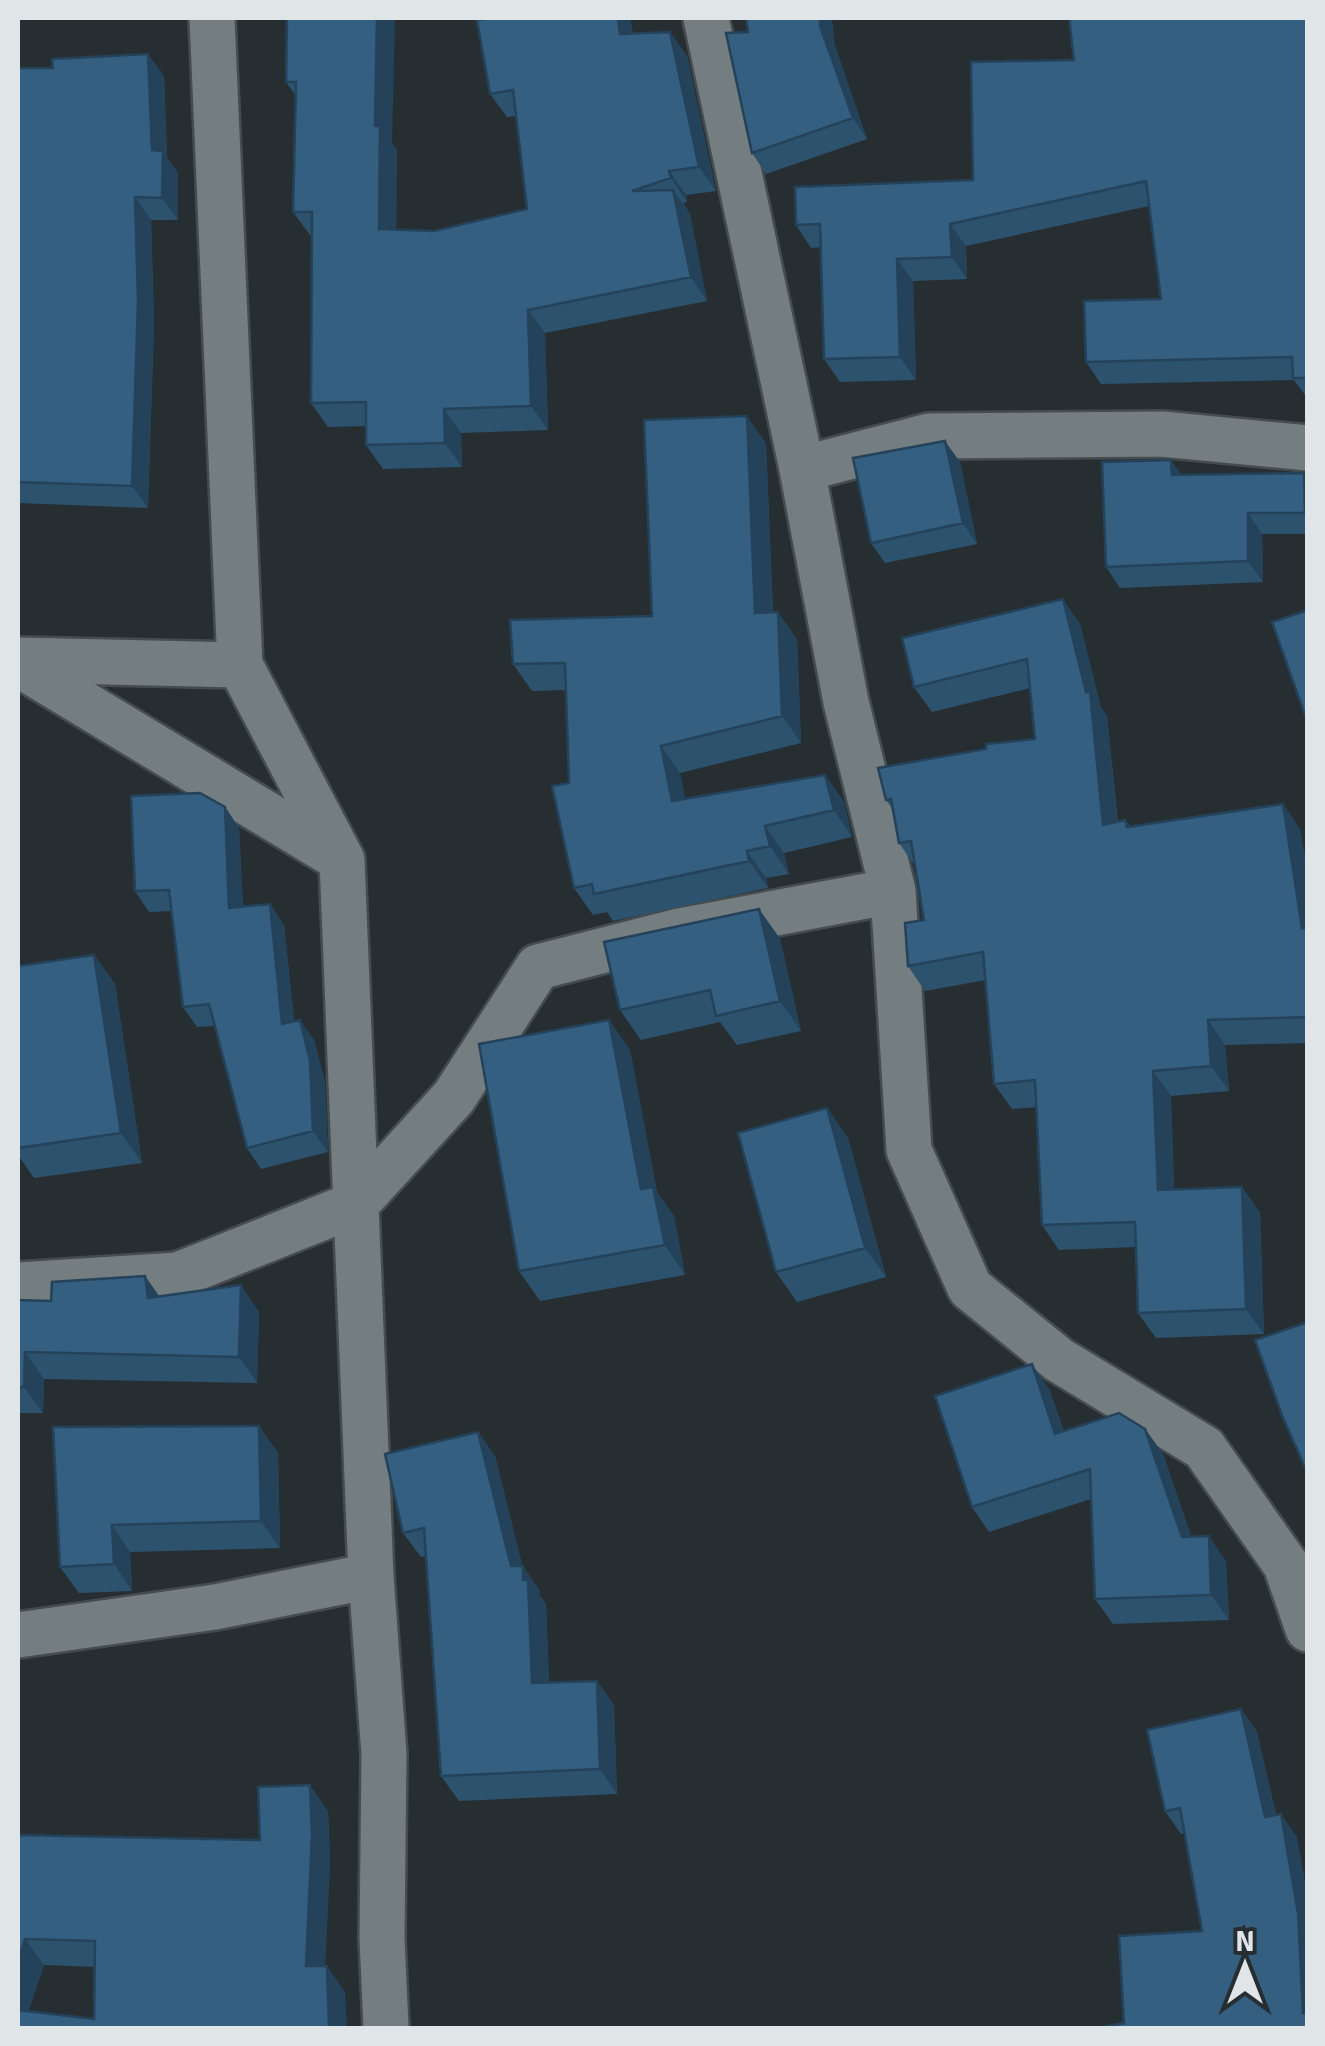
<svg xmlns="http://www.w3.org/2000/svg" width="1325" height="2046" viewBox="0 0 1325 2046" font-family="Signika,sans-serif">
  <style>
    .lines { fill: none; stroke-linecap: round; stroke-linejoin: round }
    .minor-casing { stroke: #454c4f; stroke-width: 50 }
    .minor { stroke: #747d80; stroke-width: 45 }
    .wall { fill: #2d526e; fill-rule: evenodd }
    .shaded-wall { fill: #24425a }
    .building { fill: #345f80; stroke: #24425a; stroke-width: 2.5 }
  </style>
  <rect width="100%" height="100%" fill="#272e31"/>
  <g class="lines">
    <defs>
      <path id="minor" d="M212 18 240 665 342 860 371 1576 384 1754 382 1938 386 2028
        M706 18 802 469 846 702 893 891 909 1150 970 1288 1059 1360 1204 1448 1286 1565 1308 1629
        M802 469 929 436 1162 434 1308 448
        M18 660 240 665
        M18 664 341 859
        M18 1285 178 1275 356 1204 454 1097 538 967 679 931 893 891
        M18 1635 215 1607 371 1576"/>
    </defs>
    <use href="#minor" class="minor-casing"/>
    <use href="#minor" class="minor"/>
  </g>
  <path class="wall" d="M287 18 397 150 396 230 434 231 527 209 516 116 507 117 490 94 494 18H630L633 34 670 32 687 56 716 191 686 195 687 202 683 203 690 214 707 301 545 333 548 430 461 433 462 467 383 469 366 445V426L328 427 311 403 312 235H310L293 212 296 96 286 82Z
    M1308 18V399L1294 380 1101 384 1086 362 1161 299 1149 206 966 246 967 279 913 281 916 380 840 382 824 359 821 247 811 248 796 225 973 180 1074 60Z
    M835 46 867 139 766 174 752 153Z
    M18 68 164 76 167 157 178 173V220H151L154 323 148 508 18 503Z
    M766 443 773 612 797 639 801 743 680 773 685 799 825 775 844 802 852 837 784 853 789 874 766 878 768 888 613 921 607 912 593 915 574 888 566 690 532 691 513 664 652 616Z
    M960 462 977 544 885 563 871 543Z
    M1304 473 1308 478V534H1262L1263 582 1120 588 1106 567 1181 474Z
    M1080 624 1101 708 1107 716 1118 822 1125 820 1130 826 1283 804 1300 829 1308 875V1043L1225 1045 1229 1091 1171 1096 1174 1190 1260 1212 1264 1334 1156 1338 1138 1313 1136 1247 1059 1250 1042 1225 1037 1107 1012 1109 994 1084 986 980 925 991 908 966 924 920 915 866 899 843 894 811 886 800 1035 739 1030 688 932 712 914 687Z
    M225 807 239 828 243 907 270 904 284 925 294 1021 314 1040 325 1082 328 1152 261 1169 247 1148 214 1026 197 1027 183 1007 172 911 149 912 135 891Z
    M759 909 780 939 801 1031 737 1045 720 1022 641 1040 620 1010Z
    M94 955 115 984 142 1163 34 1178 18 1155V1148Z
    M609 1020 630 1050 657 1192 674 1216 685 1275 540 1301 519 1271Z
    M827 1108 848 1138 886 1277 797 1302 776 1272Z
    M145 1276 159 1296 259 1312 257 1383 44 1379 43 1413H18V1300L51 1301Z
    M1049 1389 1064 1431 1145 1429 1163 1454 1191 1536 1226 1561 1229 1620 1113 1624 1095 1599 1091 1499 989 1532 972 1507Z
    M259 1426 278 1453 280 1548 130 1552 132 1591 79 1593 60 1567 53 1427Z
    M478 1432 495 1456 522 1566 540 1591V1596L546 1604 549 1683 597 1681 614 1705 617 1794 459 1801 441 1776 426 1556 421 1557 403 1533Z
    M1241 1709 1257 1732 1276 1815 1297 1837 1124 2023 1202 1931 1185 1833 1181 1834 1165 1811Z
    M328 1811 330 1860 325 1966 345 1992 18 2028V1835L260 1840ZM44 1965 95 1967 94 2019 28 2011Z"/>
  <path class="shaded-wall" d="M377 18H395L392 143 397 150 396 253 379 229 375 126Z
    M618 18H630L637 58 620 34Z
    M820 18H832L835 46 867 139 853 118 820 26Z
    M670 32 687 56 716 191 699 167Z
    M148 54 164 76 167 157 178 173V220L162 198 152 150Z
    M669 171 686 195 687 202 671 178Z
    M673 190 690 214 707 301 691 277Z
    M135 197 151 220 154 323 148 508 132 486Z
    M950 224 966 246 967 279 952 257Z
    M897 259 913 281 916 380 900 357Z
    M528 310 545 333 548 430 531 406Z
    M444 409 461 433 462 467 445 443Z
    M747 416 766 443 774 640 755 613Z
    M945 441 960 462 977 544 963 523Z
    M1171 460 1186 481 1172 475Z
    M1304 473 1308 478V517L1305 513Z
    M1248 513 1262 534 1263 582 1248 561Z
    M1063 599 1080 624 1101 708 1107 716 1120 850 1103 825 1086 692Z
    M778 612 797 639 801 743 782 716Z
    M661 746 680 773 691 828 672 801Z
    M825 775 844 802 852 837 834 810Z
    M1283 804 1300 829 1308 875V936L1302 928Z
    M225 807 239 828 244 929 229 908Z
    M765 826 784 853 789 874 770 846Z
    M747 851 766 878 768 888 749 861Z
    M270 904 284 925 297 1045 282 1024Z
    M759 909 780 939 801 1031 780 1001Z
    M94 955 115 984 142 1163 121 1133Z
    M300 1020 314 1040 325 1082 328 1152 313 1131Z
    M609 1020 630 1050 657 1192 674 1216 685 1275 665 1245 641 1189Z
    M1208 1020 1225 1045 1229 1091 1211 1066Z
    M1153 1071 1171 1096 1175 1215 1158 1190Z
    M827 1108 848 1138 886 1277 865 1248Z
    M1242 1187 1260 1212 1264 1334 1246 1309Z
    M145 1276 163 1302 148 1298Z
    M241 1285 259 1312 257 1383 239 1357Z
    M25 1352 44 1379 43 1413 24 1387Z
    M1032 1364 1049 1389 1073 1459 1055 1434Z
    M259 1426 278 1453 280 1548 261 1521Z
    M1145 1429 1163 1454 1200 1562 1182 1537Z
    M478 1432 495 1456 523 1568V1566L540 1591V1596L546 1604 550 1708 532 1683 511 1566Z
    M112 1525 130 1552 132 1591 114 1564Z
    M1209 1536 1226 1561 1229 1620 1211 1595Z
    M597 1681 614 1705 617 1794 600 1769Z
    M1241 1709 1257 1732 1281 1840 1265 1817Z
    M310 1785 328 1811 330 1860 324 1993 306 1966Z
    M1281 1814 1297 1837 1308 1898V2020L1303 2013Z
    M25 1939 44 1965 23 2028H18V1962Z
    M327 1966 345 1992 347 2028H329Z"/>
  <path class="building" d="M287 18H377L375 126H380L379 229 434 231 527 209 513 90 490 94 477 20 494 18H618L620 34 670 32 699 167 669 171 671 178 632 191 673 190 691 277 528 310 531 406 444 409 445 443 366 445V402L311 403 312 212H293L296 82H286Z
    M746 18H820V26L853 118 752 153 726 33 748 32Z
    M1069 18H1308V378H1293L1292 357 1086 362 1084 301 1161 299 1146 181 950 224 952 257 897 259 900 357 824 359 820 224 796 225 795 187 973 180 971 62 1074 60Z
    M148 54 152 150 163 151 162 198 135 197 138 301 132 486 18 482V68H53L52 59Z
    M747 416 755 613 778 612 782 716 661 746 672 801 825 775 834 810 765 826 770 846 747 851 749 861 594 894 592 884 574 888 552 786 569 783 565 663 513 664 510 620 652 616 644 420Z
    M945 441 963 523 871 543 853 458Z
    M1171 460 1172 475 1304 473 1305 513H1248V561L1106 567 1102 462Z
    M1063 599 1086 692 1090 691 1103 825 1125 820 1127 827 1283 804 1302 928H1308V1017L1208 1020 1211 1066 1153 1071 1158 1190 1242 1187 1246 1309 1138 1313 1135 1222 1042 1225 1035 1080 994 1084 983 952 908 966 905 923 924 920 911 841 899 843 891 799 886 800 878 768 986 749V744L1035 739 1027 659 914 687 902 638Z
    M1308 610V714L1305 715 1272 622Z
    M200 793 225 807 229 908 270 904 282 1024 300 1020 310 1061 313 1131 247 1148 209 1004 183 1007 169 890 135 891 131 796Z
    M759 909 780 1001 716 1016 710 990 620 1010 604 942Z
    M94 955 121 1133 18 1148V966Z
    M609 1020 641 1189 653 1187 665 1245 519 1271 479 1044Z
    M827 1108 865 1248 776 1272 738 1133Z
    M145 1276 148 1298 241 1285 239 1357 25 1352 24 1387H18V1300L51 1301 52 1282Z
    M1308 1322V1474L1283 1418 1255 1340Z
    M1032 1364 1055 1434 1119 1413 1145 1429 1182 1537 1209 1536 1211 1595 1095 1599 1090 1469 972 1507 935 1396Z
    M259 1426 261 1521 112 1525 114 1564 60 1567 53 1427Z
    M478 1432 511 1566H523V1580L528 1579 532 1683 597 1681 600 1769 441 1776 424 1528 403 1533 385 1454Z
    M1241 1709 1265 1817 1281 1814 1298 1913 1303 2013H1308V2028H1097L1124 2023 1119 1936 1202 1931 1180 1808 1165 1811 1147 1730Z
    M310 1785 312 1834 306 1966H327L329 2028H18V2010L94 2019 95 1941 25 1939 18 1962V1835L260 1840 258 1787Z"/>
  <rect width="1325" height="2046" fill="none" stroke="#e0e5e7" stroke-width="40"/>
  <g transform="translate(1245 1966)" stroke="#272e31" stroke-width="8" paint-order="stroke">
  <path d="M0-8L18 38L0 25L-18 38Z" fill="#e0e5e7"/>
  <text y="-15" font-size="28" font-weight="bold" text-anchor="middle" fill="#e0e5e7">N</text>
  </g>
</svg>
